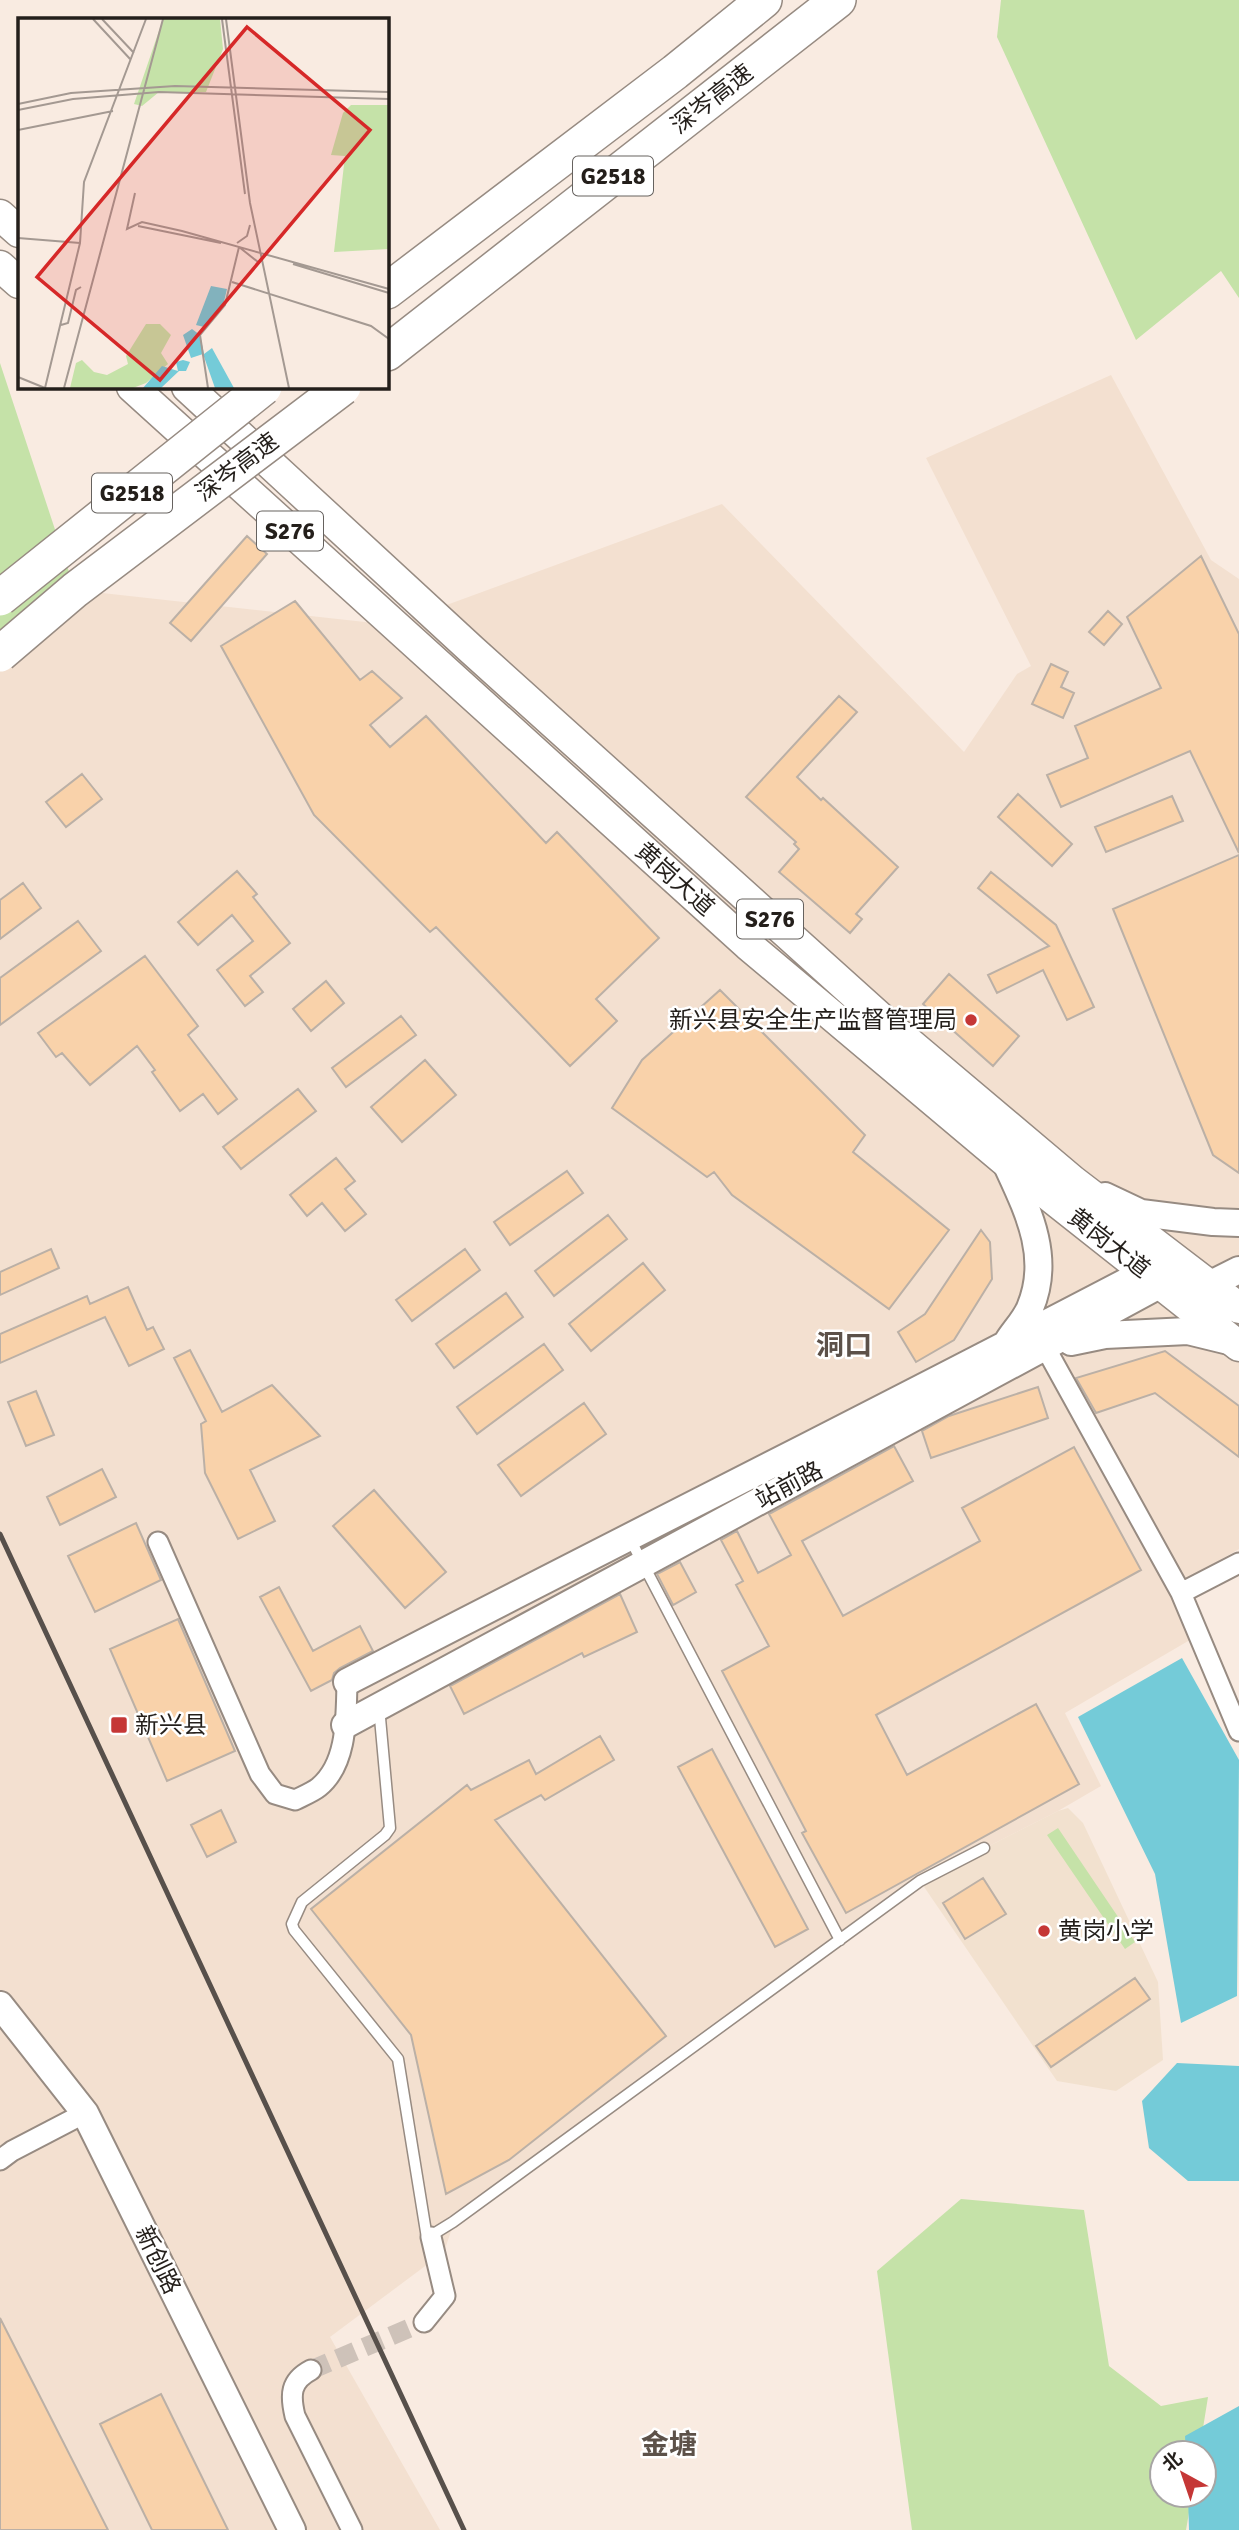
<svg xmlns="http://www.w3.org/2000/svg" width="1239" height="2530" viewBox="0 0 1239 2530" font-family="Signika,'Noto Sans SC',sans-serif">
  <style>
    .industrial { fill: #f3e0d0 }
    .education { fill: #f2e1cf }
    .green { fill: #c5e2a8 }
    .water { fill: #74cbd8 }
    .building { fill: #f9d2aa; stroke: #bbb0a6; stroke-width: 2 }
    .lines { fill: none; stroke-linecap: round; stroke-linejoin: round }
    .street-tunnel { stroke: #cec2b9; stroke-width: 19; stroke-dasharray: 19 10; stroke-linecap: butt }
    .lane-casing { stroke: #978b82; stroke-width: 13 }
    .street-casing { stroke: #978b82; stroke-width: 23 }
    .secondary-casing { stroke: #978b82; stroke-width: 30 }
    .primary-casing { stroke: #978b82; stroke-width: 33 }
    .highway-casing { stroke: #978b82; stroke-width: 38 }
    .lane { stroke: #fff; stroke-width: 10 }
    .street { stroke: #fff; stroke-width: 19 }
    .secondary { stroke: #fff; stroke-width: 26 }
    .primary { stroke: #fff; stroke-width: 30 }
    .highway { stroke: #fff; stroke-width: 35 }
    .rail { stroke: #57504b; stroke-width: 5 }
    .highway-bridge-casing { stroke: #978b82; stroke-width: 38; stroke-linecap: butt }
    .highway-bridge { stroke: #fff; stroke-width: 35 }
    .poi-dot { fill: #c53736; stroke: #fff; stroke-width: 2.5 }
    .labels { text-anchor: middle; stroke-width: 5; stroke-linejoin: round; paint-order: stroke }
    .shield { fill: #fff; stroke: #66625f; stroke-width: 2 }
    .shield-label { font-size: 23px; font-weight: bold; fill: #241f1b }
    .street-label { font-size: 24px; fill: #241f1b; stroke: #fff }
    .poi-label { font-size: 24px; fill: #241f1b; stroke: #fff; text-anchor: start }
    .quarter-label { font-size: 28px; font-weight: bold; fill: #5c5149; stroke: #fff }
    .inset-road { fill: none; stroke: #a49992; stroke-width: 2 }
    .view { fill: #d62828; fill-opacity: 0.15; stroke: #d62828; stroke-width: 3.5 }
    .inset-edge { fill: none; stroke: #241f1b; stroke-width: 3.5 }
  </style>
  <rect width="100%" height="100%" fill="#f9ebe1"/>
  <path class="industrial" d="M1111 375 1211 560 1239 579V1549L1173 1587 1195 1637 1065 1713 1101 1786 1058 1811 920 1881 454 2222 444 2252 330 2337 440 2530H0V654L75 590 392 625 722 504 964 752 1017 674 1031 666 926 458Z"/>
  <path class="education" d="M1068 1808 1083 1823 1158 1982 1163 2060 1116 2091 1057 2081 920 1881 1058 1811Z"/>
  <path class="green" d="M1001 0H1239V298L1221 271 1136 340 997 37Z
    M0 363 75 590 0 654Z
    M1058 1828 1135 1942 1125 1949 1047 1835Z
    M961 2199 1084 2210 1109 2366 1161 2406 1208 2397 1199 2453H1162V2495H1192L1186 2530H912L877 2271Z"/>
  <path class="water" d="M1182 1658 1239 1760 1237 1996 1181 2023 1155 1874 1078 1717Z
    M1177 2063 1239 2066V2181H1188L1149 2148 1142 2101Z
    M1239 2406V2530H1189L1188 2495H1204V2453H1186L1185 2436Z"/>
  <path class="building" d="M247 536 267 554 191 641 170 623Z
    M1201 556 1239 634V853L1190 751 1061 807 1047 775 1088 758 1075 726 1161 688 1127 617Z
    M295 601 360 680 372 671 402 698 370 725 390 747 426 716 546 843 557 832 659 938 596 999 617 1021 570 1066 436 927 430 932 314 815 221 646Z
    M1108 611 1122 624 1104 645 1089 632Z
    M1051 664 1068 672 1061 687 1074 693 1063 718 1032 704Z
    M839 696 857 712 797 777 821 800 823 798 898 867 856 914 862 919 850 933 779 872 799 849 794 844 796 842 746 797Z
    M82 774 102 799 66 827 46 802Z
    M1018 794 1072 844 1052 866 998 817Z
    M1172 796 1183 821 1106 852 1095 827Z
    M1239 855V1173L1213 1155 1113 909Z
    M237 871 257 894 253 897 290 943 250 976 263 992 245 1006 217 970 253 941 232 915 198 945 178 922Z
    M991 872 1056 925 1094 1007 1067 1020 1043 970 997 993 988 975 1049 946 978 888Z
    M23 883 41 908 0 939V900Z
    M78 921 101 951 0 1025V978Z
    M145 956 198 1026 188 1035 237 1099 218 1114 203 1094 180 1111 152 1072 155 1070 137 1046 90 1085 62 1053 56 1057 38 1033Z
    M949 974 1019 1036 993 1066 923 1004Z
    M326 981 344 1003 311 1031 293 1009Z
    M720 990 865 1135 853 1152 949 1230 889 1309 732 1195 714 1172 707 1177 612 1108 642 1060Z
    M401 1016 416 1035 346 1087 332 1068Z
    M425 1060 456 1095 402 1142 371 1107Z
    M298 1089 316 1111 241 1169 223 1147Z
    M336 1158 355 1181 345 1189 366 1214 345 1231 322 1203 307 1216 290 1195Z
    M567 1171 583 1193 510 1245 494 1222Z
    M608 1215 627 1239 554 1296 535 1271Z
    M981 1230 990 1242 992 1279 954 1340 916 1362 898 1332 925 1314Z
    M51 1249 59 1268 0 1295V1272Z
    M465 1249 480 1270 412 1321 396 1300Z
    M643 1263 665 1290 591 1351 569 1324Z
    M128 1287 147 1330 153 1327 164 1349 129 1366 105 1317 0 1363V1334L87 1296 90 1304Z
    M506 1293 523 1317 454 1368 436 1344Z
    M544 1344 563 1370 477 1434 457 1407Z
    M190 1350 222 1412 272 1385 320 1436 250 1470 275 1521 238 1539 205 1473 201 1424 206 1421 174 1358Z
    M1165 1351 1239 1406V1457L1155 1393 1096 1413 1076 1378Z
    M1038 1387 1048 1418 931 1458 922 1431 949 1416Z
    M36 1391 54 1435 26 1446 8 1402Z
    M584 1403 606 1434 521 1496 498 1465Z
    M894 1446 913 1481 802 1541 843 1616 980 1541 962 1508 1074 1447 1141 1570 876 1715 907 1775 1036 1704 1079 1784 846 1913 802 1833 806 1831 722 1671 769 1646 736 1585 743 1581 721 1540 737 1531 758 1573 791 1555 769 1514Z
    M102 1469 116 1497 60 1525 47 1497Z
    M374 1490 446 1572 405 1608 333 1526Z
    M136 1523 161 1580 95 1612 68 1556Z
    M680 1562 696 1592 673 1605 657 1574Z
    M279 1587 313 1651 360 1626 373 1651 340 1668 334 1673 332 1680 311 1691 260 1597Z
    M620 1594 637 1632 584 1657 582 1653 464 1714 450 1686Z
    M178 1619 235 1751 167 1781 110 1649Z
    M600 1736 614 1760 545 1800 541 1795 495 1820 666 2036 509 2160 446 2194 411 2035 311 1909 467 1785 471 1790 529 1760 536 1774Z
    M712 1749 808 1929 775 1947 678 1767Z
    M221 1810 236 1842 207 1857 191 1825Z
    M983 1878 1006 1914 965 1939 943 1903Z
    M1135 1978 1150 1999 1051 2067 1036 2046Z
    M0 2318 108 2530H0Z
    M161 2394 228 2530H152L100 2424Z"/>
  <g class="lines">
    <path class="street-tunnel" d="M311 2370 424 2322"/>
    <defs>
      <path id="lane" d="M630 1539 840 1940
        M379 1707 390 1828 385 1835 302 1902 292 1924 294 1930 398 2059 427 2238 453 2222 920 1881 984 1848"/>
      <path id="street" d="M1045 1347 1181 1593 1239 1731
        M158 1542 260 1774 275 1794 295 1800C303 1796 313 1792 319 1787 348 1763 346 1716 347 1682
        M1181 1593 1239 1563
        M0 2160 12 2151 85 2113
        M424 2322 445 2296 431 2237
        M311 2370C290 2381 290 2395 295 2416L352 2530"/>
      <path id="secondary" d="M1005 1161C1027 1209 1052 1256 1030 1308 1025 1320 1015 1330 1008 1341
        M1105 1196 1141 1213 1213 1222 1239 1223
        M1071 1342 1105 1335 1188 1331 1233 1342
        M347 1682C613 1544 880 1411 1145 1272H1163
        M345 1725 1161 1284 1209 1285 1239 1270
        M0 2005 85 2113 292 2530"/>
      <path id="primary" d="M0 215 19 232
        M0 266 19 283
        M132 387 748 945 1005 1161 1239 1346
        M187 387 472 650 894 1030 1073 1181 1239 1308"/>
      <path id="highway" d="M387 291 675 72 764 0
        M387 353 838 0"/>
    </defs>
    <use href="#lane" class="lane-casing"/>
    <use href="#street" class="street-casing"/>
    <use href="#secondary" class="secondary-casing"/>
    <use href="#primary" class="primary-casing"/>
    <use href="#highway" class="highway-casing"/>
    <use href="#lane" class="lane"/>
    <use href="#street" class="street"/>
    <use href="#secondary" class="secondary"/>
    <use href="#primary" class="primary"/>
    <use href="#highway" class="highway"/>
    <path class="rail" d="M0 1534 464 2530"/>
    <defs>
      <path id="highway-bridge" d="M0 598 264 387
        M0 654 75 590 343 387"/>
    </defs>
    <use href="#highway-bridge" class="highway-bridge-casing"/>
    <use href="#highway-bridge" class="highway-bridge"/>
  </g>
  <g class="poi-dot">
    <circle cx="971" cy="1020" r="7"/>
    <rect x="110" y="1716" width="18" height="18" rx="3.5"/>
    <circle cx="1044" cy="1931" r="7"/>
  </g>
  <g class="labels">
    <g class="shield">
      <rect x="573" y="156.5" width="80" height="39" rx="5"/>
      <rect x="92" y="473.5" width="80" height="39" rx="5"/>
      <rect x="257" y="511.5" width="66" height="39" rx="5"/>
      <rect x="737" y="899.5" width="66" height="39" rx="5"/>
    </g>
    <g class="shield-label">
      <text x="613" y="184">G2518</text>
      <text x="132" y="501">G2518</text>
      <text x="290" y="539">S276</text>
      <text x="770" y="927">S276</text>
    </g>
    <g class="street-label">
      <text transform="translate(712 99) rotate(-38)" y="8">深岑高速</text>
      <text transform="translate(237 467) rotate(-37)" y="8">深岑高速</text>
      <text transform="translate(675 879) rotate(42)" y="8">黄岗大道</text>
      <text transform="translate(1109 1243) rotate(38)" y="8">黄岗大道</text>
      <text transform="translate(789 1485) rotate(-28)" y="8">站前路</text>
      <text transform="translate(158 2260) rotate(64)" y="8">新创路</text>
    </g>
    <g class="poi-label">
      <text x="957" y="1028" text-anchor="end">新兴县安全生产监督管理局</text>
      <text x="135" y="1733">新兴县</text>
      <text x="1058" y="1939">黄岗小学</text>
    </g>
    <g class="quarter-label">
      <text x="844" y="1355">洞口</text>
      <text x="669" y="2454">金塘</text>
    </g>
  </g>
  <g transform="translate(18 18)">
    <rect width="371" height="371" fill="#f9ebe1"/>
    <path d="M145 1H202L205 31 188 74H141L124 88 116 86ZM333 87H371V231L316 234 327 138 313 137 325 95ZM128 306H142L153 317 143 335 150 346 128 365 115 370H52L58 345 64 342 76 354 89 357 110 346 108 338Z" fill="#c5e2a8"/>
    <path d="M193 268 209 271 205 288 186 309 178 307ZM174 311 182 317 186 336 194 330 216 370H197L185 336 173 340 165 317ZM165 342 172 344 168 353H161L143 370H125L144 348 160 353 158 344Z" fill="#74cbd8"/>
    <path class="inset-road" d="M75 1 113 42M84 1 116 35M204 1 227 176M208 1 232 185 271 370M0 86 53 75 157 68 371 74M0 92 55 81 141 74 371 81M0 112 95 93M117 175 109 211 124 204 164 213 371 271M120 208 203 225M0 220 62 225M219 225 229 218 232 207M221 229 240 244M275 246 371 275M214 264 353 308 371 321M43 307 50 305 58 272 63 269M0 359 27 370M27 370 62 225 66 164 128 1M46 370 145 1M190 370 182 317 207 287 221 229"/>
    <path class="view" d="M229 9 352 112 142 362 19 259Z"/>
    <rect width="371" height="371" class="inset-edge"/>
  </g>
  <g transform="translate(1183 2474) rotate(320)"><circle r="33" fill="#ffffff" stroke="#a7a5a4" stroke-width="2"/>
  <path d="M0-5L12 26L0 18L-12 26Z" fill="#c53736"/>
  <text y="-10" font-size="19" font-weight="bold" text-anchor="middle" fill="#241f1b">北</text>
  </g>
</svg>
